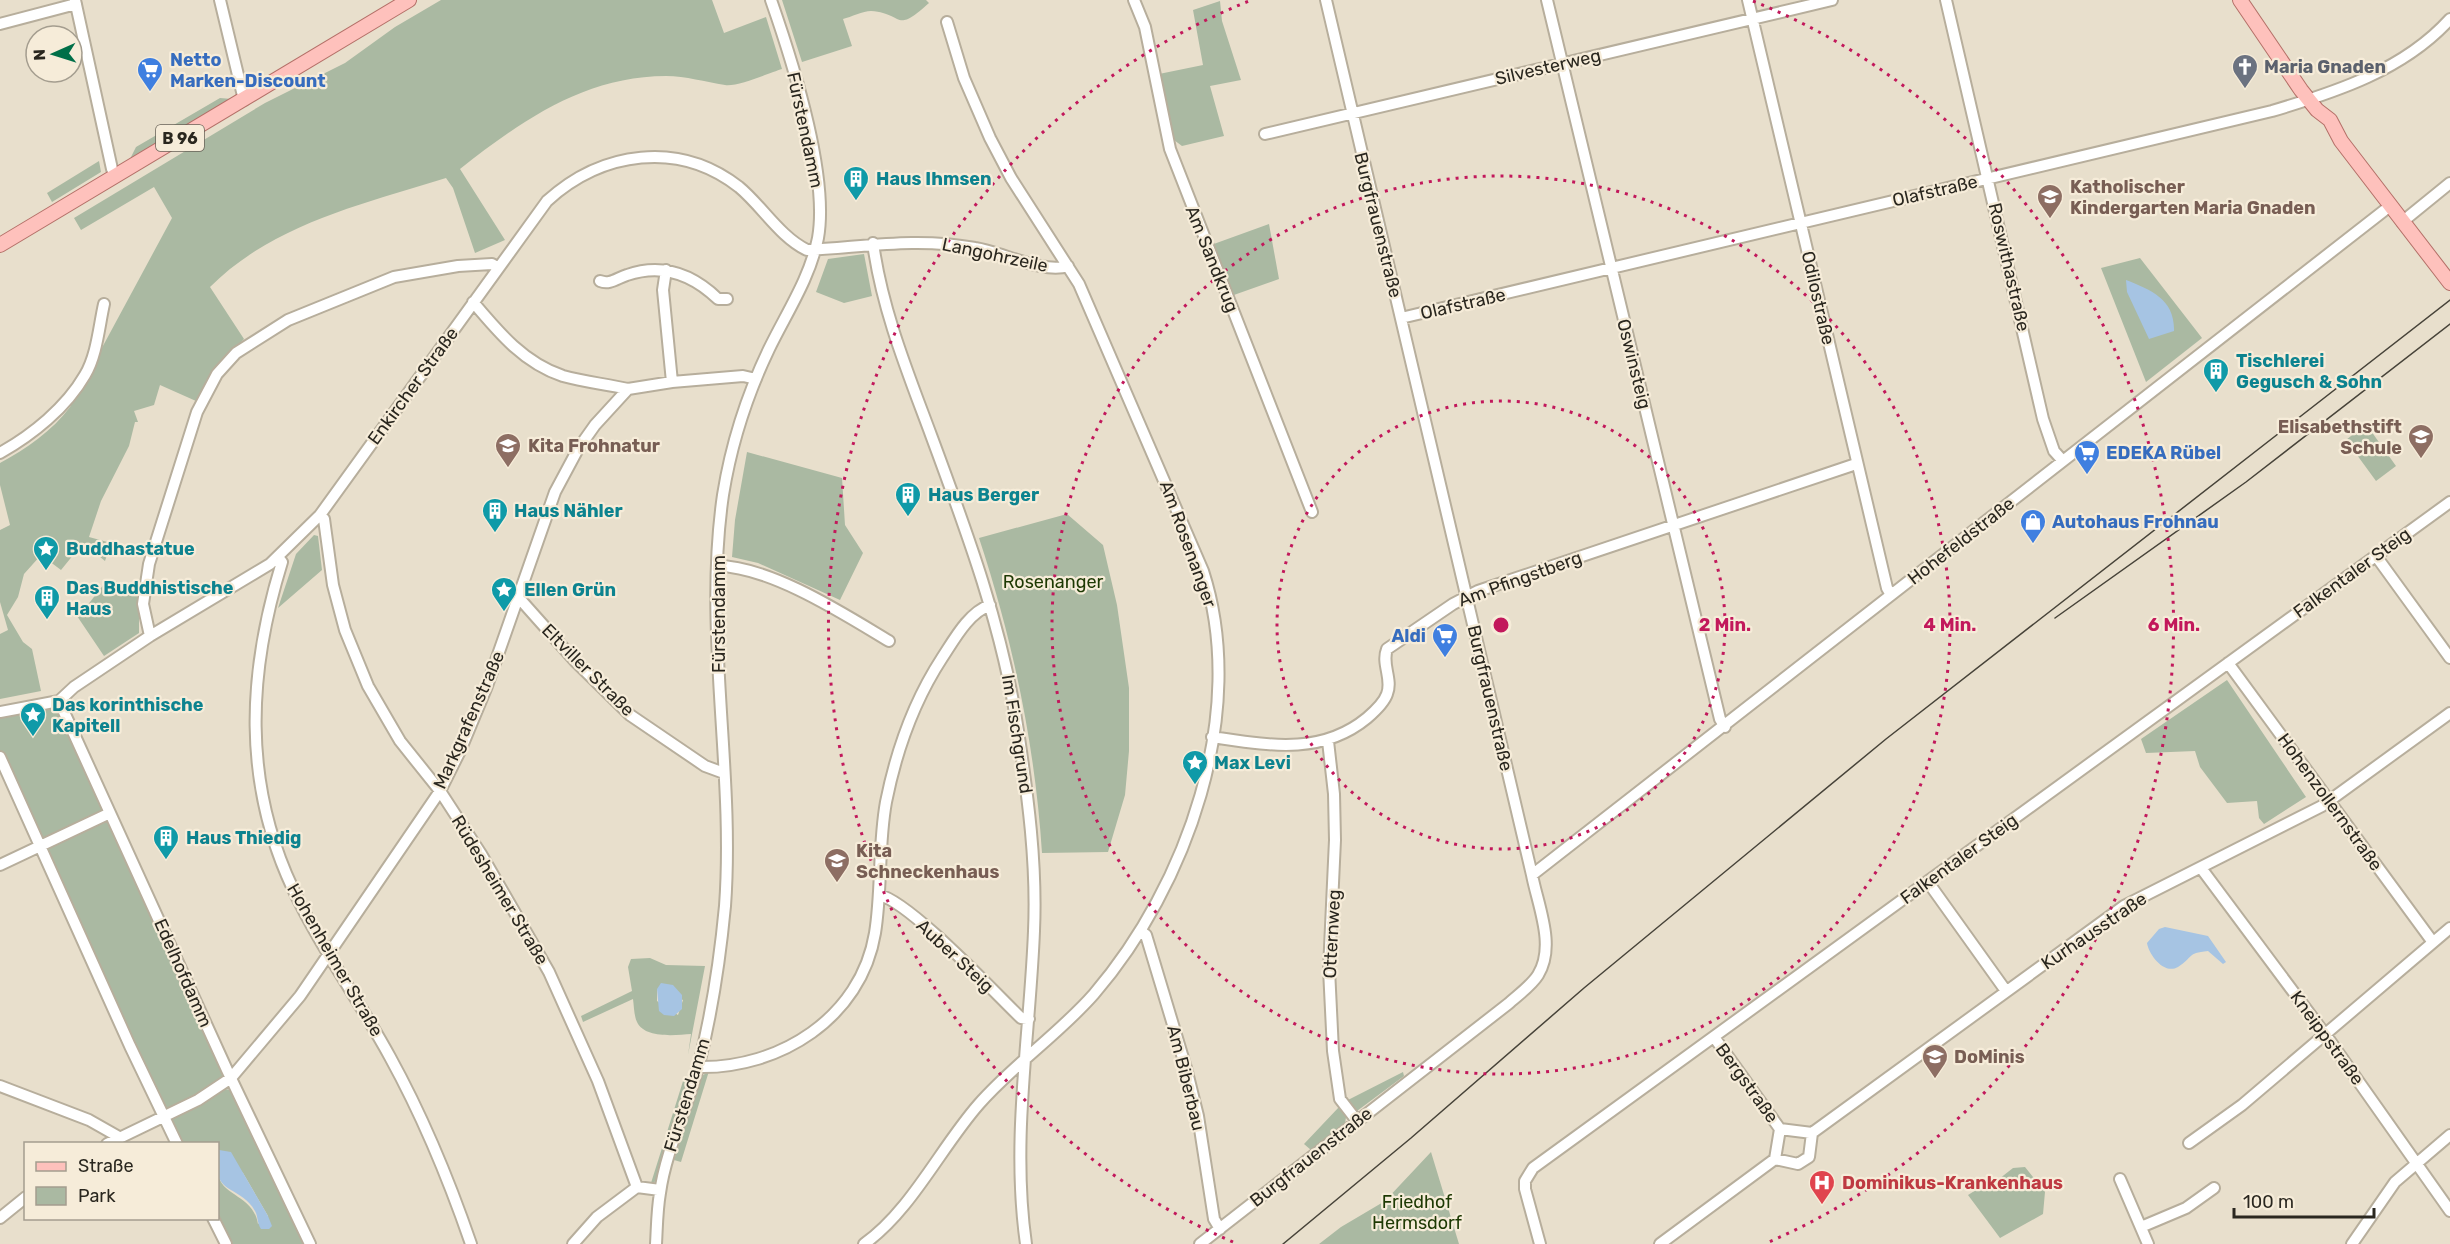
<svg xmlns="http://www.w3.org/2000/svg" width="2450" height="1244" viewBox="0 0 2450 1244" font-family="Rubik,sans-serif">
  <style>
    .green { fill: #aab9a2; fill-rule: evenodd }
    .water { fill: #a6c4e3 }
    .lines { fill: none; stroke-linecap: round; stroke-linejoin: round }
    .minor-casing { stroke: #b7ae9c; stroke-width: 14 }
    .major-casing { stroke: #b47068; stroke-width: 16 }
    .minor { stroke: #fff; stroke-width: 10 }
    .major { stroke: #fec1bc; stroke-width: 14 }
    .tram { stroke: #474339; stroke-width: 1.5 }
    .ring { fill: none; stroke: #c2185b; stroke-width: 3; stroke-dasharray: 3 6 }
    .labels { text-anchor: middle; stroke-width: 4.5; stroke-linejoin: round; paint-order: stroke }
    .shield { fill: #f6ecd9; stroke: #676257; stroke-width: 1.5 }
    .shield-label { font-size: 16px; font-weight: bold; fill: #2a271f }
    .shop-label { font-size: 18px; font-weight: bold; fill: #366cbe; stroke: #f6ecd9; text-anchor: start }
    .street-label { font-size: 18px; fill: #2a271f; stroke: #f6ecd9 }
    .worship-label { font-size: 18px; font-weight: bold; fill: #5b616d; stroke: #f6ecd9; text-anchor: start }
    .culture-label { font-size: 18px; font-weight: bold; fill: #0d838f; stroke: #f6ecd9; text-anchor: start }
    .education-label { font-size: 18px; font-weight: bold; fill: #785e54; stroke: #f6ecd9; text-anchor: start }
    .park-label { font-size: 18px; fill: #1d3903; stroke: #f6ecd9 }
    .health-label { font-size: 18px; font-weight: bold; fill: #be3a42; stroke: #f6ecd9; text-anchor: start }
    .centre { fill: #c2185b; stroke: #f6ecd9; stroke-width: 3 }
    .ring-label { font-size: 18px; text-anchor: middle; font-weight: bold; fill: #c2185b; stroke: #f6ecd9; stroke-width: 4.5; stroke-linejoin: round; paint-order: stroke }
  </style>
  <rect width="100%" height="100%" fill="#e8dfcc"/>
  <path class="green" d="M441 0H712L724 33 766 17 782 69C769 73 737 87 725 85 705 82 686 76 666 76 585 76 521 121 460 169L505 240 475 253 453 188 446 178C363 204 273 224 210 287L244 339 212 372 196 401 160 385 154 405 134 411 138 422H135L129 446 101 501 89 537 111 543 105 561 83 543 61 570 41 555 24 574 18 597 7 615 23 642 32 649 41 691 0 699V634L8 630 0 602V530L10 525 0 485V463C26 449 52 431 70 407L172 218 154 187 81 230 74 218 265 103 345 63 395 27Z
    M782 0H926L929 3C894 35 904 13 871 11 863 11 851 17 843 19L852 46 802 62Z
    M1220 1 1222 21 1241 80 1210 86 1224 136 1182 146 1174 140 1159 74 1203 65 1193 10Z
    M220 98 232 99 128 163 136 147Z
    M99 161 101 172 52 202 47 193Z
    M1269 224 1279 279 1231 296 1211 245Z
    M864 254 872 296 844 303 816 292 828 259Z
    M2140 258 2202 338 2146 382 2101 268Z
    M2366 424 2396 466 2376 481 2346 440Z
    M747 452 842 478 845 525 863 553 840 600 758 563 732 557 735 520Z
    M1067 514 1103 545 1117 605 1129 688V751L1125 795 1108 852 1042 853C1035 745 1013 641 979 538Z
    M314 535 318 536 322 570 278 608 296 554Z
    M108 579 139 589V633L104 656 77 616 76 606 83 611Z
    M2227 680 2306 797 2264 824 2259 818 2257 801 2227 803 2200 767 2195 751 2146 753 2141 739Z
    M56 707 102 809 101 811 41 839 0 753V718L15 712Z
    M105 821 110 825 223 1075 215 1086 169 1109H164L45 849Z
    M650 958 666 965 705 966 688 1055 691 1034C676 1035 645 1039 637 1022 634 1016 634 1006 633 999L583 1022 581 1016 632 991 628 967 631 959ZM657 989 683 1000 678 1015 657 1001Z
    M709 1071 681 1162 674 1160 702 1076Z
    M1403 1072 1404 1076 1357 1111 1346 1101Z
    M684 1078 689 1080 657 1181 651 1183Z
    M225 1089 231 1090 305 1244H227L218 1218V1173C221 1197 253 1194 258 1224L268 1216 243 1173 219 1150 218 1156V1144L179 1143 169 1119Z
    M1339 1107 1346 1117 1345 1124 1311 1150 1304 1144Z
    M1431 1152 1459 1244H1319L1341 1227 1385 1201Z
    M2025 1167 2045 1192 2043 1214 2000 1238 1968 1195 1984 1185 1990 1186 2013 1168Z"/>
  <path class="water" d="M2126 280C2152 290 2175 300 2174 331L2149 339 2127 292Z
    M2165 927 2208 936 2226 962 2223 964 2208 951C2186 953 2193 958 2178 967 2164 975 2149 955 2147 943L2159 929Z
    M661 983 673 985 682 995V1009L674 1016 664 1015 659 1011 657 989Z
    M219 1150 231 1152 268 1216 272 1226 269 1229H261C257 1223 258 1216 255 1211 240 1184 208 1196 219 1150Z"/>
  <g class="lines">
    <defs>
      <path id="minor" d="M75 0 112 169 116 176
        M220 0 244 100
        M1134 0 1145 27 1170 149 1312 512
        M1547 0 1720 719 1725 727
        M1748 0 1887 588 1891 595
        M1946 0 2043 419 2054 451 2063 461
        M0 24 76 4
        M1265 134 1832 0
        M2402 222 2450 183
        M873 243C882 310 908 373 931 435 967 532 1003 629 1018 731 1028 797 1037 864 1034 931 1030 1035 1011 1140 1026 1244
        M666 270 663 290 672 382
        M600 281C610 285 617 278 627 275 662 263 692 274 718 299H727
        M473 302C499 333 524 363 563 376 584 382 606 384 628 389
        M1401 318 2272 111C2336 92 2404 70 2450 19
        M0 453C32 435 66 408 85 375 97 355 99 326 104 304
        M320 515 324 519 333 585 345 630 368 686 400 741 440 791 481 854 549 972 598 1081 637 1187
        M2376 556 2450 658
        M278 557 282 562C248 672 242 781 293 889 320 947 359 1000 390 1057 423 1117 449 1180 471 1244
        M717 566C770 566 844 614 889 641
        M519 598 576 662 630 715 705 766 724 773
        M150 636 143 604 149 564 197 412 217 374 236 353 288 320 394 277 458 266 492 264 497 267
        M2228 663 2432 941
        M59 701 227 1070 310 1244
        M0 712 59 701 74 687 150 636 270 564 320 515 547 201C602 151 679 140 739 187 762 206 780 237 807 250 865 247 916 237 975 248 1002 252 1043 274 1068 266
        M1212 737C1267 745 1321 756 1367 718 1374 712 1384 703 1387 694 1393 679 1381 664 1387 649L1453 604 1478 591 1856 464
        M1328 741 1334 794 1335 840 1329 969 1333 1051 1340 1099 1357 1121
        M0 757 130 1046 177 1144
        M0 865 110 813
        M2201 868 2330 1041 2450 1211
        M1532 875 2390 206
        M1928 882 2006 991
        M879 895C909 901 994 992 1021 1018L1029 1019
        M1140 931 1146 935 1186 1068 1198 1116 1214 1219 1220 1229
        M1714 1037 1780 1129
        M698 1067C779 1069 861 1018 875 933 882 890 878 846 886 802 896 752 914 701 942 658 954 640 968 613 990 605
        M0 1086 89 1120 119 1137
        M1780 1129 1812 1133 2124 906 2322 806 2450 713
        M2189 1143 2242 1105 2450 928
        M107 1144 198 1100 231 1078 300 996 440 791 460 751 487 686 555 492 578 449 595 425 628 389 672 382 743 376 756 379
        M1775 1159 1798 1164 1809 1157 1812 1133
        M2120 1179 2148 1244
        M637 1187 660 1190
        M0 1218 26 1197
        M213 1218 226 1244
        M2141 1227 2186 1208 2214 1188
        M573 1244 597 1217 637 1187
        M656 1244C657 1227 657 1210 660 1193 666 1149 688 1107 699 1064 712 1012 720 959 725 906 735 769 703 632 723 495 731 445 747 395 769 349 787 312 810 278 818 238 829 176 792 60 771 0
        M864 1244C911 1211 941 1147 979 1104 1014 1064 1059 1034 1094 994 1187 886 1249 712 1203 571L1079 284 1011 178 990 138 964 78 947 22
        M1200 1244 1508 1004C1518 995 1531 986 1538 975 1556 946 1538 906 1532 875L1326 0
        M1540 1244 1525 1189V1181L1533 1168 2450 502
        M1660 1244 1775 1159 1780 1129
        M2352 1244 2395 1182 2450 1135"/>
      <path id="major" d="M2240 0 2301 90 2317 110 2330 120 2341 141 2450 283
        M0 245 409 0"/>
    </defs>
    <use href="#minor" class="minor-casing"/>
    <use href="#major" class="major-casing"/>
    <use href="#minor" class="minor"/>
    <use href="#major" class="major"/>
    <path class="tram" d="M2055 618 2246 482 2450 324
      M1283 1244 1411 1138 1584 988 1886 739 2450 300"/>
  </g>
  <g class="ring">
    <circle cx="1501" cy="625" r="224"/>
    <circle cx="1501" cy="625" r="449"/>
    <path d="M1233 1242A673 673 0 0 1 1249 1M1753 1A673 673 0 0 1 1769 1242"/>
  </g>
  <defs>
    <symbol id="church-pin" viewBox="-11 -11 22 30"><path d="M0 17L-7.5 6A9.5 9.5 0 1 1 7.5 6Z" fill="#6b7280" stroke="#f6ecd9"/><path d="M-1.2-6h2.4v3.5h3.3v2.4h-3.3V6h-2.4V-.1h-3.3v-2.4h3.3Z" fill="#fff"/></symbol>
    <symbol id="supermarket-pin" viewBox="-11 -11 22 30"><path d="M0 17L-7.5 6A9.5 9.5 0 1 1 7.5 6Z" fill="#3f7fe0" stroke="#f6ecd9"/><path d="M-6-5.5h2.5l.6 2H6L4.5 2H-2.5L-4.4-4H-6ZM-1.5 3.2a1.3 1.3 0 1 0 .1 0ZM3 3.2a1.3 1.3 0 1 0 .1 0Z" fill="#fff"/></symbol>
    <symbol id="building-pin" viewBox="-11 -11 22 30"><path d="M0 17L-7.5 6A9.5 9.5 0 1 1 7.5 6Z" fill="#0f9aa8" stroke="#f6ecd9"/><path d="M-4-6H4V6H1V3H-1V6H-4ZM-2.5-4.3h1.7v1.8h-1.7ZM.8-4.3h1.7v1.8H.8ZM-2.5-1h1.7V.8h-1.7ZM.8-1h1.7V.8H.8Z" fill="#fff"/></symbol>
    <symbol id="school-pin" viewBox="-11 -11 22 30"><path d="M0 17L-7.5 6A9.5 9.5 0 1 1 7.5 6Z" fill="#8d6e63" stroke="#f6ecd9"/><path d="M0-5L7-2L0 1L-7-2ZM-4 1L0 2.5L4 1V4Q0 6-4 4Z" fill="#fff"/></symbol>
    <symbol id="shop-pin" viewBox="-11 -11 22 30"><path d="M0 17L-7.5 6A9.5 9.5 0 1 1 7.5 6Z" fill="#3f7fe0" stroke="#f6ecd9"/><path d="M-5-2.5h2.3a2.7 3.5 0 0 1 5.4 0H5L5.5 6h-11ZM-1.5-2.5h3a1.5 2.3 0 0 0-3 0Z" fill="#fff"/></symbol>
    <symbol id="sight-pin" viewBox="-11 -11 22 30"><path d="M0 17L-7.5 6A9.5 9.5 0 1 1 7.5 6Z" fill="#0f9aa8" stroke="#f6ecd9"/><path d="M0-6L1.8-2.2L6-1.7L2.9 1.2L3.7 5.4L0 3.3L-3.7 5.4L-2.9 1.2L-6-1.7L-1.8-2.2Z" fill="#fff"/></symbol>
    <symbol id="hospital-pin" viewBox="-11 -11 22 30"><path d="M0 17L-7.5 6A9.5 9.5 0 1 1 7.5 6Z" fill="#e0444e" stroke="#f6ecd9"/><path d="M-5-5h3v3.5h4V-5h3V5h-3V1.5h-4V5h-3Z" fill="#fff"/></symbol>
  </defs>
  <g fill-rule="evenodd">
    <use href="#church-pin" x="2230" y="52" width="30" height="40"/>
    <use href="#supermarket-pin" x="135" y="55" width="30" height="40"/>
    <use href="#building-pin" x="841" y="164" width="30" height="40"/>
    <use href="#school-pin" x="2035" y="182" width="30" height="40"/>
    <use href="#building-pin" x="2201" y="356" width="30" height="40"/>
    <use href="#school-pin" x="2406" y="422" width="30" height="40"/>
    <use href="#school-pin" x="493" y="431" width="30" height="40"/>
    <use href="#supermarket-pin" x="2072" y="438" width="30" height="40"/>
    <use href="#building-pin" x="893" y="480" width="30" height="40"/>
    <use href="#building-pin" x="480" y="496" width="30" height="40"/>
    <use href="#shop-pin" x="2018" y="507" width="30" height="40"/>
    <use href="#sight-pin" x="31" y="534" width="30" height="40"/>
    <use href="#sight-pin" x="489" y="575" width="30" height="40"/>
    <use href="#building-pin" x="32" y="583" width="30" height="40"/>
    <use href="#supermarket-pin" x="1430" y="621" width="30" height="40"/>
    <use href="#sight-pin" x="18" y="700" width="30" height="40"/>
    <use href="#sight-pin" x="1180" y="748" width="30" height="40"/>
    <use href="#building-pin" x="151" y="823" width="30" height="40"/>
    <use href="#school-pin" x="822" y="846" width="30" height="40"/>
    <use href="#school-pin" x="1920" y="1042" width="30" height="40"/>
    <use href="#hospital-pin" x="1807" y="1168" width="30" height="40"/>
  </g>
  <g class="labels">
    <rect class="shield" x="156" y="125" width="48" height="26" rx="4.5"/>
    <g class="shield-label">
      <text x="180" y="144">B 96</text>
    </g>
    <g class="shop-label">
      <text x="170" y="66">Netto<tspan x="170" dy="21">Marken-Discount</tspan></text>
      <text x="2106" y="459">EDEKA Rübel</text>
      <text x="2052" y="528">Autohaus Frohnau</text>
      <text x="1426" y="642" text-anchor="end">Aldi</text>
    </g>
    <g class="street-label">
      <text transform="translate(1548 67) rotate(-13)" y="6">Silvesterweg</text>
      <text transform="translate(805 130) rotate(78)" y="6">Fürstendamm</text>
      <text transform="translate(1935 191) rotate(-13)" y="6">Olafstraße</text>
      <text transform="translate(1378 225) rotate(76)" y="6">Burgfrauenstraße</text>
      <text transform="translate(995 255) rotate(12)" y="6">Langohrzeile</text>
      <text transform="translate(1212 259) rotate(68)" y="6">Am Sandkrug</text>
      <text transform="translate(2009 267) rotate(77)" y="6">Roswithastraße</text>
      <text transform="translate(1818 298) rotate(77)" y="6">Odilostraße</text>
      <text transform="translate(1463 304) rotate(-13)" y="6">Olafstraße</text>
      <text transform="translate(1634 364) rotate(76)" y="6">Oswinsteig</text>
      <text transform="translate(413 386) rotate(-54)" y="6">Enkircher Straße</text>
      <text transform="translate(1961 541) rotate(-38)" y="6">Hohefeldstraße</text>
      <text transform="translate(1188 544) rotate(70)" y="6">Am Rosenanger</text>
      <text transform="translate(2352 573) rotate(-36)" y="6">Falkentaler Steig</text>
      <text transform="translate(1520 579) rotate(-20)" y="6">Am Pfingstberg</text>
      <text transform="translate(719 614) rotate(-90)" y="6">Fürstendamm</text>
      <text transform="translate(588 670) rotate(45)" y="6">Eltviller Straße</text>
      <text transform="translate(1490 698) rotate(77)" y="6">Burgfrauenstraße</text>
      <text transform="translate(469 720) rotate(-66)" y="6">Markgrafenstraße</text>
      <text transform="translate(1017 734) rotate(81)" y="6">Im Fischgrund</text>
      <text transform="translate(2330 802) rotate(54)" y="6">Hohenzollernstraße</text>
      <text transform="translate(1959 859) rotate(-36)" y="6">Falkentaler Steig</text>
      <text transform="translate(500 890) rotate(59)" y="6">Rüdesheimer Straße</text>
      <text transform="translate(2094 931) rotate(-34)" y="6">Kurhausstraße</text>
      <text transform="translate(1332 934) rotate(-87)" y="6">Otternweg</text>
      <text transform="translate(955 956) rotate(43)" y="6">Auber Steig</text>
      <text transform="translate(335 960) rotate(60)" y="6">Hohenheimer Straße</text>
      <text transform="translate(183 973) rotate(66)" y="6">Edelhofdamm</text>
      <text transform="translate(2327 1038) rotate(54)" y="6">Kneippstraße</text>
      <text transform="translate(1186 1078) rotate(76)" y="6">Am Biberbau</text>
      <text transform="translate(1747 1083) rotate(54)" y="6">Bergstraße</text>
      <text transform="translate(687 1095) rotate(-73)" y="6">Fürstendamm</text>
      <text transform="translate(1311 1157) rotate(-38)" y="6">Burgfrauenstraße</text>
    </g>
    <g class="worship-label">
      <text x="2264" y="73">Maria Gnaden</text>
    </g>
    <g class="culture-label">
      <text x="876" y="185">Haus Ihmsen</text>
      <text x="2236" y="367">Tischlerei<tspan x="2236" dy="21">Gegusch &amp; Sohn</tspan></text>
      <text x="928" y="501">Haus Berger</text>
      <text x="514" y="517">Haus Nähler</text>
      <text x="66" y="555">Buddhastatue</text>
      <text x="66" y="594">Das Buddhistische<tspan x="66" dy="21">Haus</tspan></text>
      <text x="524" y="596">Ellen Grün</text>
      <text x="52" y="711">Das korinthische<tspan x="52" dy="21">Kapitell</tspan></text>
      <text x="1214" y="769">Max Levi</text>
      <text x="186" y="844">Haus Thiedig</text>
    </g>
    <g class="education-label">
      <text x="2070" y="193">Katholischer<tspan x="2070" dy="21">Kindergarten Maria Gnaden</tspan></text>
      <text x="2402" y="433" text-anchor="end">Elisabethstift<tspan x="2402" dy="21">Schule</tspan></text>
      <text x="528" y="452">Kita Frohnatur</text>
      <text x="856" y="857">Kita<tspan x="856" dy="21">Schneckenhaus</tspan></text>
      <text x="1954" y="1063">DoMinis</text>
    </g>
    <g class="park-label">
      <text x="1053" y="588">Rosenanger</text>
      <text x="1417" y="1208">Friedhof<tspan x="1417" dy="21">Hermsdorf</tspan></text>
    </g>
    <g class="health-label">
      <text x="1842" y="1189">Dominikus-Krankenhaus</text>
    </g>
  </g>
  <circle cx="1501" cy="625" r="9" class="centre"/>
  <g class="ring-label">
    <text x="1725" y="631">2 Min.</text>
    <text x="1950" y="631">4 Min.</text>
    <text x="2174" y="631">6 Min.</text>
  </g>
  <rect x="24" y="1142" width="195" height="78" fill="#f6ecd9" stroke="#a49d8f" stroke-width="1.5"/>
  <rect x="36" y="1162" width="30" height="9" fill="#fec1bc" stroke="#a49d8f" stroke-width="1.5"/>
  <text x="78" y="1172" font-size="18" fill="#2a271f">Straße</text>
  <rect x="36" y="1187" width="30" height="18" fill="#aab9a2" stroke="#a49d8f" stroke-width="1.5"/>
  <text x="78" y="1202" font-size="18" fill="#2a271f">Park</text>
  <g transform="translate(54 54) rotate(267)"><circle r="28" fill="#f6ecd9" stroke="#a49d8f" stroke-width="1.5"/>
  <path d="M0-4.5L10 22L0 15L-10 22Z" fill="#006f48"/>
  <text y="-9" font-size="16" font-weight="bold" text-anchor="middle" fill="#2a271f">N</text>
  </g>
  <path d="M2234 1208v9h140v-9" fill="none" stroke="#2a271f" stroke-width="3"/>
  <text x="2243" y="1208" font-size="18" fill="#2a271f" stroke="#f6ecd9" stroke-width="4.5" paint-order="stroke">100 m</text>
</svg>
